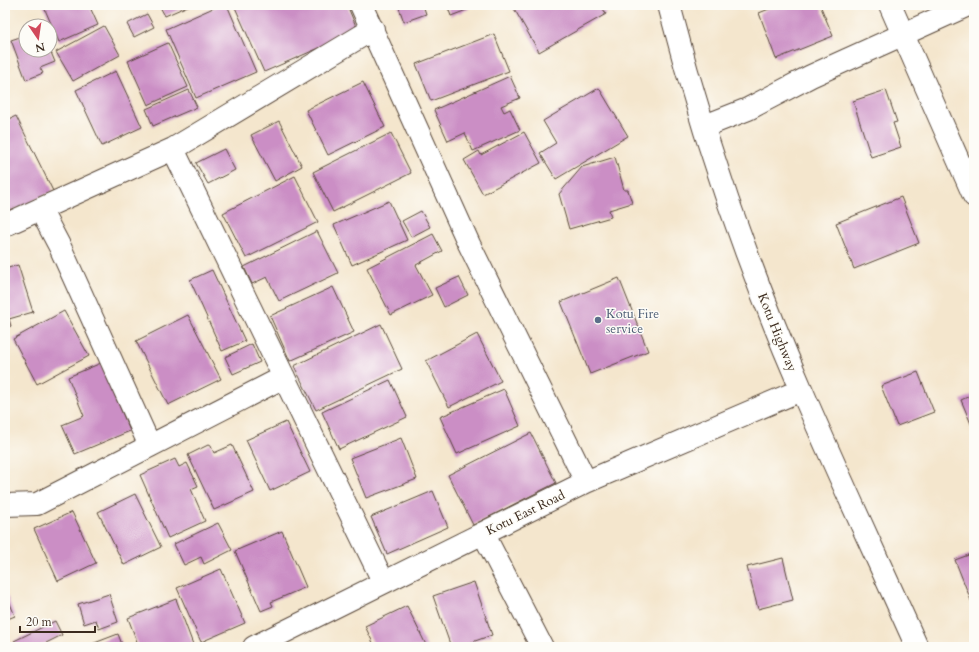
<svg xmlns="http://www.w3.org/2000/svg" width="979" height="652" viewBox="0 0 979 652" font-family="Cardo,serif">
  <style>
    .building { fill: #cb8ec5 }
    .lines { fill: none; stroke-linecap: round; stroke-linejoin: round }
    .minor-casing { stroke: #574638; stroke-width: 24 }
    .minor { stroke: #fff; stroke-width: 22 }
    .service-dot { fill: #5c6f8a; stroke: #fdfcf7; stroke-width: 1.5 }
    .labels { text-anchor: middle; stroke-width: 3; stroke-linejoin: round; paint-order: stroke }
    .service-label { font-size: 13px; fill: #4e5e75; stroke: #fdfcf7; text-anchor: start }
    .street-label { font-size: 13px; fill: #3b2a1e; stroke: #fdfcf7 }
  </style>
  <rect width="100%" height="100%" fill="#fdfcf7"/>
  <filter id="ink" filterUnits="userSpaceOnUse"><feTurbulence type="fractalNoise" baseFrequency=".025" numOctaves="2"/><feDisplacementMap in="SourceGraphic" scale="8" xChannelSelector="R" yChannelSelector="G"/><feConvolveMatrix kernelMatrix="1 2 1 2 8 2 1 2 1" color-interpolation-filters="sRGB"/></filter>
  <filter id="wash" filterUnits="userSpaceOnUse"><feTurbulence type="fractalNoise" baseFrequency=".012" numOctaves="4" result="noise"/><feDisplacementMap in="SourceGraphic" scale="16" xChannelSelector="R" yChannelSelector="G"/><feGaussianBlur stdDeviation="0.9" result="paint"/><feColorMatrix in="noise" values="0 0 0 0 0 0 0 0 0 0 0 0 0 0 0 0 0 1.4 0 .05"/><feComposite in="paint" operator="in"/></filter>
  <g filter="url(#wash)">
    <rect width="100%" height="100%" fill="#f4e6cd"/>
    <g id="blocks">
      <path class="building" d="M43 5H89L98 25 59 42Z
        M159 5H190L165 16Z
        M220 5H227L256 72 196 98 166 29Z
        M234 5H347L358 31 264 72Z
        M398 5H423L426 14 404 22Z
        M447 5H468L469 9 451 16Z
        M512 5H601L606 14 539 52Z
        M779 5H820L833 36 776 59 759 13Z
        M147 14 154 27 134 37 127 24Z
        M104 26 120 55 73 81 56 52Z
        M494 34 509 71 431 101 416 64Z
        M26 35V50H50L55 62 40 68 43 73 26 80 11 40Z
        M168 43 188 87 148 105 128 61Z
        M116 71 142 127 102 146 76 90Z
        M510 76 520 98 501 106 504 112 510 109 520 130 473 151 465 133 448 141 434 110Z
        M363 82 385 127 328 155 306 110Z
        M599 88 628 136 556 179 540 153 556 143 543 121Z
        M189 90 197 107 153 126 146 109Z
        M886 90 897 122 893 123 901 147 871 157 853 101Z
        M16 116 53 191 11 212 5 200V121Z
        M279 121 302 166 275 181 251 135Z
        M524 132 541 163 483 194 464 160 479 151 481 155Z
        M391 133 411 173 333 212 313 172Z
        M224 149 235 170 208 184 196 163Z
        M615 157 624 190H628L632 203 609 210 611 217 569 229 559 194 582 167Z
        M295 176 318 222 246 258 223 213Z
        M901 197 919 243 854 269 836 223Z
        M389 201 407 240 352 265 334 225Z
        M421 211 430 227 411 237 402 221Z
        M317 231 338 273 279 301 267 277 252 284 244 267Z
        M433 234 442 251 416 265 432 295 391 315 367 268Z
        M18 265 33 312 9 319 11 326 5 329V269Z
        M212 270 245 341 222 351 190 280Z
        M459 277 468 295 444 307 435 288Z
        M619 278 648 351 590 374 561 302Z
        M333 287 354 332 290 361 270 316Z
        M64 311 89 356 37 384 13 339Z
        M188 315 221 379 168 405 136 341Z
        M381 324 402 369 316 410 294 366Z
        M477 334 501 381 449 407 426 361Z
        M252 344 260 362 233 374 225 357Z
        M101 363 130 431 75 454 62 425 84 416 68 377Z
        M918 372 934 412 897 426 881 386Z
        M390 380 407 417 339 449 322 412Z
        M504 389 520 426 457 454 440 417Z
        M974 394V431L961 400Z
        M286 422 310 472 270 491 246 440Z
        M531 433 556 483 473 525 448 475Z
        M401 438 417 479 366 498 350 458Z
        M210 444 214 453 232 445 254 492 214 510 188 455Z
        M175 459 179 467 187 463 198 486 191 489 205 521 168 538 140 475Z
        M433 491 448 527 387 554 371 517Z
        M135 494 161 547 124 565 98 512Z
        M72 512 96 563 58 581 34 529Z
        M218 523 232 550 204 564 201 557 184 565 174 544Z
        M282 531 306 587 271 602 273 606 261 611 235 551Z
        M974 553V608L955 560Z
        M783 558 793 600 758 609 747 567Z
        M221 569 245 623 201 642 177 588Z
        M474 582 492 635 458 647H451L433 596Z
        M5 591 15 616 5 620Z
        M109 594 118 622 99 629 96 620 84 624 78 604Z
        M176 599 194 647H139L128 618Z
        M407 606 427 647H375L365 626Z
        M55 621 62 635 38 647H17L14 641Z
        M118 634 123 647H84Z"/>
    </g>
  </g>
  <g filter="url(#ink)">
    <use href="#blocks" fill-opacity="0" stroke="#574638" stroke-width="1"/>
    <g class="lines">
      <defs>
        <path id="minor" d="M361 5 469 244 586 482
          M669 5C702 134 749 269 802 391 839 477 879 562 917 647
          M890 5 974 196
          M705 126 748 109 811 76 968 5
          M173 149 383 581
          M40 209 60 247 150 446
          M5 225 173 149 373 29
          M5 505 37 504 284 377
          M483 533 542 647
          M254 647 586 482 801 390"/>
      </defs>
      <use href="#minor" class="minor-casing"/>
      <use href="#minor" class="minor"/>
    </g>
  </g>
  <circle class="service-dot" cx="598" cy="320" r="4"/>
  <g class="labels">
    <g class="service-label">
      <text x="606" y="318">Kotu Fire<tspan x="606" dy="15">service</tspan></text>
    </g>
    <g class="street-label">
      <text transform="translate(778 332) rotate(68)" y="5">Kotu Highway</text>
      <text transform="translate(525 512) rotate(-26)" y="5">Kotu East Road</text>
    </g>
  </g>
  <rect width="979" height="652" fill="none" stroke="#fdfcf7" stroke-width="20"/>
  <g transform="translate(38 38) rotate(167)"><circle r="19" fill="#fdfcf7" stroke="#afa8a0"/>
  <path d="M0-3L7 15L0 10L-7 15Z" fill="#d1495b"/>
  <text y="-6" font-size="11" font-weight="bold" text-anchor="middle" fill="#3b2a1e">N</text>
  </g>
  <path d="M20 626v6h75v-6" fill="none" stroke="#3b2a1e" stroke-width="2"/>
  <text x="26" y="626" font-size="12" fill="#3b2a1e" stroke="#fdfcf7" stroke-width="3" paint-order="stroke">20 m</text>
</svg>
